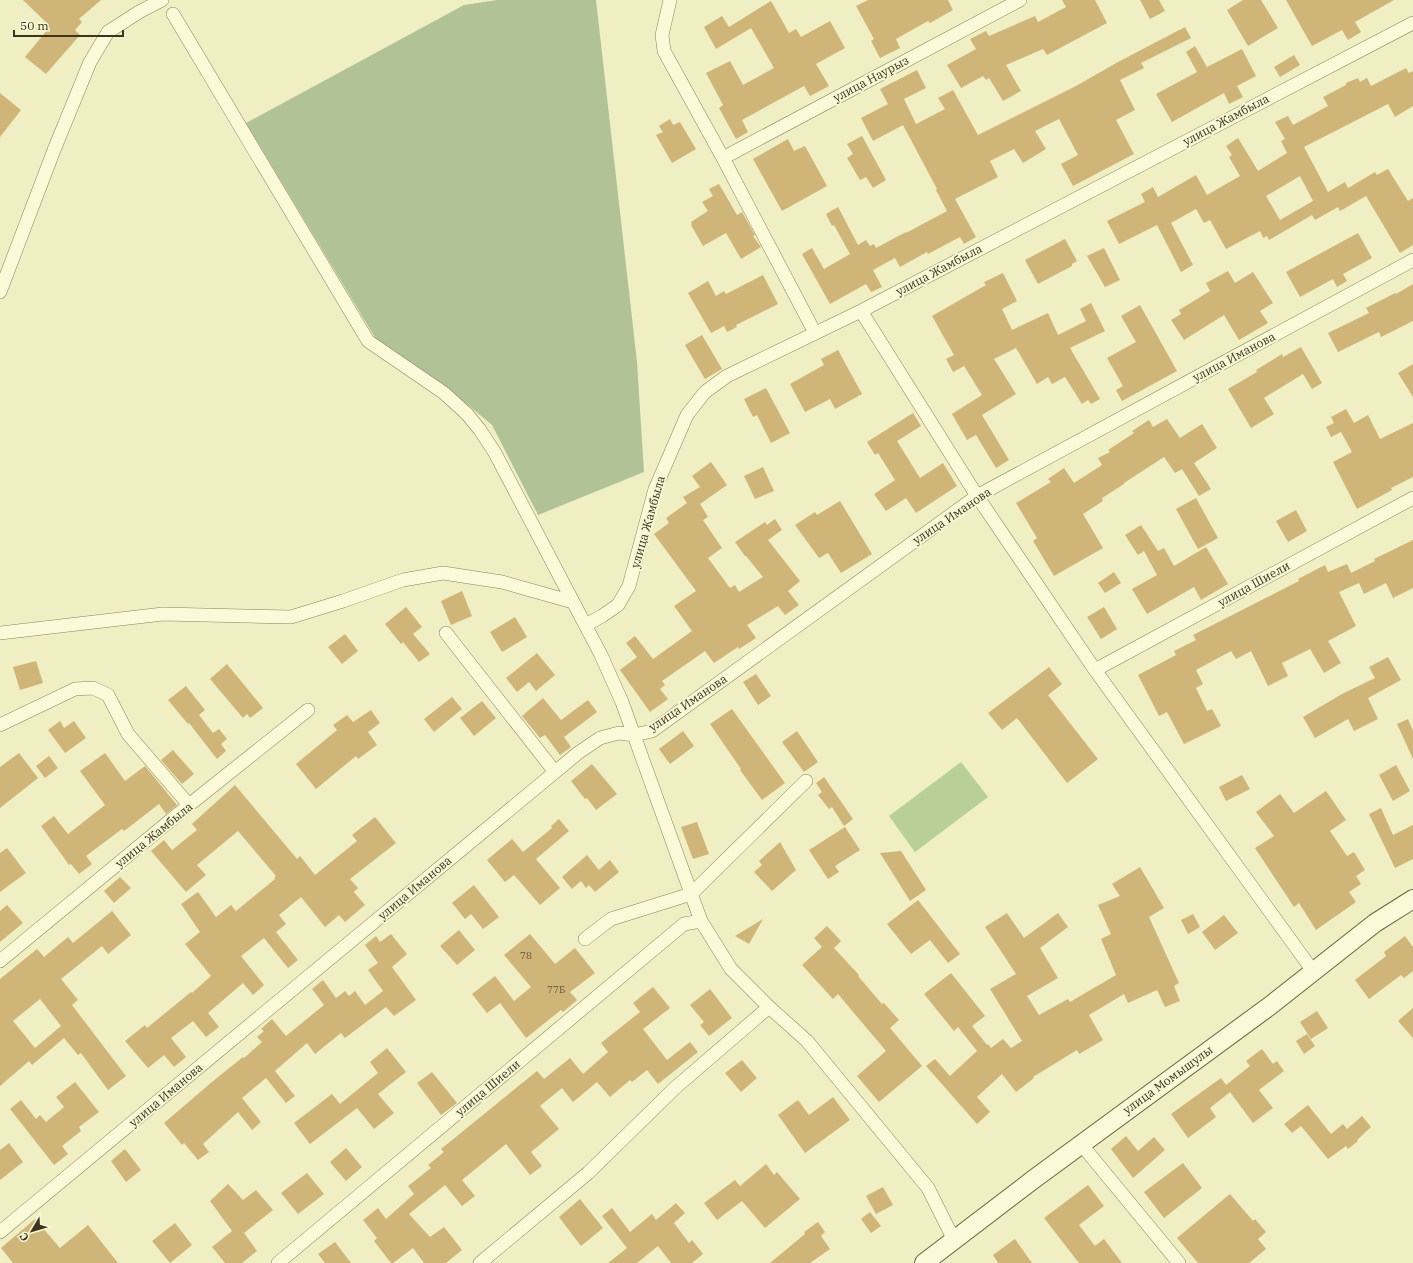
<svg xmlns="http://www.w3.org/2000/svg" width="1413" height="1263" viewBox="0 0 1413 1263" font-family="'IBM Plex Serif',serif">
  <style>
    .green { fill: #b8cf97 }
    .cemetery { fill: #b1c396 }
    .building { fill: #cfb578; fill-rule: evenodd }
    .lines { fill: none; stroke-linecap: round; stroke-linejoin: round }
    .street-casing { stroke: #8b8259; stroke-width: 14 }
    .secondary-casing { stroke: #6d633d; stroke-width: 20 }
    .street { stroke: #fafad8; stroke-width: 13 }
    .secondary { stroke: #fafad8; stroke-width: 18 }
    .labels { text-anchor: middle; stroke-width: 4; stroke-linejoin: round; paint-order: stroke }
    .number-label { font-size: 10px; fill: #605434 }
    .street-label { font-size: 12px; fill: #3b341e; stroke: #f7f7d4 }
  </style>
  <rect width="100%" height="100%" fill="#f0efc4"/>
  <path class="green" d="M961 762 988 797 915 852 889 816Z"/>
  <path class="cemetery" d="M497 0H596L637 362 644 472 538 515 492 425 468 405 376 339 246 123 464 5Z"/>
  <path class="building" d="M23 0H101L79 19 82 22 75 30 80 35 46 74 25 57 48 29 44 26 47 23Z
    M868 0H948L953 10 930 23 928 21 896 39 900 48 880 58 871 41 874 39 856 6Z
    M1062 0H1095L1107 23 1047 55 1043 49 1006 65 1021 91 1003 101 989 78 986 80 983 76 961 88 947 65 976 49 970 39 986 31 989 36 1035 16 1038 22 1066 7Z
    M1140 0H1159L1165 11 1150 19Z
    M1243 0H1261L1278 28 1248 46 1227 10Z
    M1286 0H1394L1355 22 1361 32 1348 40 1342 30 1312 46Z
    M771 1 789 33 796 29 801 37 830 21 845 48 816 64 829 86 810 96 804 86 742 120 748 132 736 139 719 108 723 105 706 73 730 61 743 85 774 68 751 28 716 49 704 27 722 16 729 27Z
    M1185 27 1191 38 1141 63 1144 68 1120 80 1135 110 1116 120 1134 154 1073 186 1061 164 1078 155 1059 119 1035 131 1046 149 1023 163 1014 149 990 161 998 177 955 199 976 237 964 244 960 237 928 254 927 252 900 267 895 258 873 270 882 287 871 292 866 284 830 304 802 254 812 248 824 269 850 254 834 225 832 226 826 214 838 207 858 245 866 240 870 246 874 244 876 248 906 232V233L947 211 936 190 937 189 903 125 873 141 861 118 888 104 880 89 917 70 926 88 904 99 916 124 945 109 938 98 953 90 978 135 1076 86 1118 62Z
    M1195 46 1207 67 1242 49 1256 76 1237 86 1243 97 1229 104 1224 93 1172 122 1156 94 1197 72 1186 52Z
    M1294 55 1300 65 1280 77 1274 67Z
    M1406 68 1409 73 1413 71V106L1395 117 1388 104 1304 147 1328 192 1345 182 1348 188 1375 172 1377 175 1388 169 1408 201 1413 198V245L1400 253 1366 196 1340 211 1338 207 1315 220 1312 215 1269 240 1267 236 1263 238 1260 231 1226 249 1210 220 1204 223 1196 209 1171 223 1193 265 1181 272 1157 225 1119 244 1107 221 1145 202 1141 194 1153 187 1158 197 1196 175 1207 195 1240 176 1229 157 1232 155 1226 146 1238 138 1258 171 1287 153 1281 141 1285 139 1275 122 1288 116 1293 125 1328 106 1323 97 1346 85V83L1358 78 1360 82 1367 78 1371 86ZM1300 176 1313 201 1280 220 1266 196Z
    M0 93 21 110 0 137Z
    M670 119 673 125 680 122 696 149 672 163 656 135 663 132 659 126Z
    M862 136 886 180 873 188 866 177 860 180 847 158 853 154 847 144Z
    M788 139 794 151 805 146 827 186 782 211 753 159Z
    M719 184 737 215 742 212 755 235 753 236 761 247 741 259 726 233 703 246 691 225 692 224 691 222 708 211 702 202 713 196 709 189Z
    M1358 233 1372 258 1343 274 1347 281 1337 287 1333 279 1300 297 1286 272Z
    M1065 239 1077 261 1072 264V266L1038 284 1025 260Z
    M1104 248 1120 280 1105 287 1087 256Z
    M1228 271 1235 283 1253 272 1273 303 1260 311 1268 323 1239 340 1224 315 1184 340 1171 320 1181 314 1179 310 1210 291 1206 283Z
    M1003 273 1017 301 1002 309 1012 330 1048 313 1058 335 1086 321 1080 309 1091 303 1105 331 1070 348 1100 399 1091 404 1088 400 1082 404 1065 377 1052 384 1048 377 1037 384 1016 348 994 359 1016 394 982 415 1009 460 996 468 976 435 967 440 952 414 982 395 964 366 953 372 946 359 954 355 932 316 986 285 984 282Z
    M763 275 778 304 736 325 737 327 727 332 724 326 711 333 688 293 708 281 716 296 724 291 726 294Z
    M1413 284V321L1381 337 1379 332 1338 352 1328 333 1369 313 1366 308 1395 293 1396 294Z
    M1140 305 1177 371 1122 401 1116 390 1123 386 1107 358 1136 342 1121 316Z
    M702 335 722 369 705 379 685 345Z
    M1301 347 1322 383 1312 389 1303 374 1264 398 1274 414 1251 428 1228 389 1257 372 1256 370 1282 354 1283 357Z
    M838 350 862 394 835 409 830 399 805 412 790 384 824 365 821 359Z
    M1413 364V397L1398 373Z
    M766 388 790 433 771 443 757 415 753 417 744 399Z
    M1346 409 1354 423 1368 415 1380 439 1413 423V477L1391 488 1392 490 1357 509 1333 462 1352 452 1341 432 1331 437 1326 427 1334 423 1331 417Z
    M913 413 921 426 897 441 920 478 943 463 957 486 916 513 906 498 886 511 874 494 895 480 878 453 875 455 867 442Z
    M1167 419 1180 438 1202 424 1217 448 1194 463 1211 489 1199 496 1182 469 1175 473 1164 457 1124 483V484L1102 498 1103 501 1083 514 1103 548 1054 576 1033 541 1037 538 1016 503 1051 482 1048 479 1064 468 1074 483 1102 465 1098 458 1110 452 1108 450 1134 433 1132 431 1149 420 1153 427Z
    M711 462 727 485 700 504 708 517 703 520 722 548 708 558 730 588 735 585 739 592 763 577 746 556H745L735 542 765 522 767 525 775 519 782 530 768 540 800 581 788 591 799 605 785 615 778 606 747 625 756 638 739 649 738 647 714 663 705 651 662 681 665 685 660 689 668 699 650 712 620 670 637 657 626 643 635 636 653 659 692 631 674 606 696 591 654 534 669 523 666 518 687 503 683 497 700 487 692 476Z
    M763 467 774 491 755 499 744 476Z
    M1196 498 1218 538 1198 549 1176 509Z
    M840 501 872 554 841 573 828 553 819 558 795 525 815 512 817 515Z
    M1296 510 1307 531 1288 542 1276 521Z
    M1141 525 1158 551 1164 548 1174 566 1206 547 1228 584 1201 600 1194 587 1147 614 1132 589 1157 575 1144 551 1138 555 1125 535Z
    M1413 540V588L1393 598 1386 583 1364 594 1359 583 1339 592 1356 626 1328 641 1341 663 1324 673 1310 649 1282 663 1288 676 1268 686 1251 651 1236 659 1231 651 1196 670 1203 684 1196 688 1207 711 1212 709 1221 726 1184 744 1167 712 1159 716 1138 675 1176 655 1174 651 1196 640 1193 635 1299 581 1298 579 1325 565 1328 572 1347 564 1351 573 1375 561 1374 559Z
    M1114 572 1121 583 1105 593 1098 583Z
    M462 591 472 616 451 625 441 601Z
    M406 607 422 627 413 634 430 654 419 662 403 642 401 644 385 624Z
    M1104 607 1117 629 1101 639 1087 617Z
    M515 617 527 637 502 652 490 632Z
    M345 634 358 651 342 664 328 647Z
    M537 653 555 675 536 691 529 682 517 692 506 678Z
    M1388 657 1401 680 1368 698 1378 719 1354 731 1348 719 1315 738 1303 717 1342 694 1375 678 1369 667Z
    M36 661 43 683 20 690 13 667Z
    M227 664 263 708 250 718 247 714 243 718 210 679Z
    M1049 667 1062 684 1048 695 1098 759 1067 783 1017 718 1002 730 988 713Z
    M756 674 771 696 758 705 743 682Z
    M186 686 205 710 199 715 213 733 219 729 227 739 221 744 226 751 217 759 189 723 188 724 168 700Z
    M452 697 462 709 434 732 424 719Z
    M543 698 561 720 588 700 597 712 564 737 571 747 560 755 545 735 540 738 522 716Z
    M482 701 496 718 474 736 460 718Z
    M732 709 785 783 762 800 740 770 741 769 710 724Z
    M371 710 380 723 368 732 377 745 358 759 356 756 316 789 296 764 337 730 333 725 347 715 353 722Z
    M1408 719 1413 731V759L1397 724Z
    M60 721 64 728 74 721 86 738 65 753 48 730Z
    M683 731 694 746 670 764 659 749Z
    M797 731 818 762 804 772 782 742Z
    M173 750 194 774 182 784 161 760Z
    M19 753 38 778 0 808V767Z
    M105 753 125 781 145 766 177 805 166 814 159 804 124 831 122 829 86 856 92 864 79 874 71 864 69 865 41 826 54 816 68 834 105 805 80 771Z
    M49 756 58 768 45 778 36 766Z
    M592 764 617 794 596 810 587 798 585 799 571 781Z
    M1396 765 1410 791 1393 801 1379 775Z
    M1242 775 1250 789 1226 801 1219 787Z
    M824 777 853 819 844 826 832 807 829 809 818 795 822 792 816 783Z
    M235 785 297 859 300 856 315 875 357 841 352 835 375 817 396 843 350 879 358 888 354 892 365 905 345 922 339 915 325 927 301 897 279 915 286 924 276 932 298 960 288 968 264 938 241 956 264 985 253 995 243 983 208 1013 219 1027 206 1037 193 1021 171 1038 186 1057 174 1067 164 1055 148 1068 125 1041 145 1025 147 1028 191 992 192 993 211 976 185 944 200 932 181 904 198 892 216 917 231 905 236 911 275 879 274 878 276 876 238 831 197 865 206 875 186 892 151 851 164 840 172 850 197 830 192 824Z
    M1326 791 1346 820 1330 831 1347 856 1354 852 1365 870 1356 876 1361 884 1349 892 1356 902 1316 930 1299 903 1294 907 1255 848 1274 836 1256 812 1280 794 1294 813Z
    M1381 808 1393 835 1413 825V859L1395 868 1369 814Z
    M559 819 569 831 536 859 560 888 540 905 514 875 505 882 487 860 512 839 523 852 552 828 551 826Z
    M697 822 709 854 693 859 681 827Z
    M845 827 860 850 835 866 839 872 828 879 809 850Z
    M780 842 796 870 772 891 754 872 762 865 759 861Z
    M7 848 26 873 0 892V853Z
    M901 851 926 890 910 901 880 853Z
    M587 855 599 870 610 860 619 872 595 892 589 885 586 888 581 881 572 889 562 877Z
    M1140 867 1164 908 1149 917 1179 983 1174 986 1180 1001 1165 1007 1157 990 1128 1003 1124 994 1089 1015 1103 1040 1079 1054 1077 1050 1033 1077 1034 1078 1016 1092 1002 1074 977 1097 990 1112 977 1124 926 1066 935 1059 950 1076 977 1051 958 1027 954 1031 924 994 951 973 985 1016 972 1026 987 1045 988 1044 991 1048 1003 1039 1011 1048 1022 1041 990 989 1016 974 985 927 1007 913 1024 938 1058 913 1068 927 1040 948 1058 978 1027 996 1039 1015 1068 999 1070 1002 1116 975 1101 939 1111 934 1098 905 1120 896 1112 884Z
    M120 877 131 888 114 903 104 891Z
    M474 885 499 917 483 929 471 914 465 919 452 903Z
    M918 900 960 954 948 963 930 940 911 954 887 924Z
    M7 905 23 923 0 942V911Z
    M112 911 131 935 108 954 102 946 61 979 78 1000 72 1005 126 1076 108 1090 81 1053 78 1055 64 1038 32 1065 29 1061 0 1086V979L37 949 44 957 68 937 73 943ZM40 999 61 1026 35 1048 13 1021Z
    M1193 914 1200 927 1188 934 1181 920Z
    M1224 915 1238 933 1215 950 1202 932Z
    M763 919 749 944 735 936Z
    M827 926 841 941 834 948 859 975 858 976 882 1004 884 1003 899 1020 890 1028 922 1066 879 1102 857 1076 886 1051 838 994 833 999 802 965 822 947 814 938Z
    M459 930 475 950 457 965 440 946Z
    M391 934 407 954 392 967 416 1000 394 1016 386 1007 345 1038 341 1033 315 1054 307 1043 275 1071 295 1096 286 1103 266 1078 242 1098 261 1122 252 1130 238 1112 203 1144 209 1152 198 1160 184 1143 182 1145 164 1123 212 1082 243 1057 244 1058 262 1042 257 1037 264 1031 261 1029 272 1019 286 1036 324 1005 312 989 323 980 336 998 345 991 349 996 355 991 365 1005 383 991 368 970 378 963 365 945 376 936 380 942Z
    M530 934 555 964 575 948 595 973 570 992 577 1000 563 1012 561 1010 526 1038 500 1003 487 1013 472 994 495 976 514 1001 531 987 504 955Z
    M1405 936 1413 947V971L1404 978 1401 975 1369 999 1355 980 1386 956 1384 952Z
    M653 987 670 1008 643 1029 667 1060 690 1042 698 1052 658 1084 647 1070 632 1082 630 1080 610 1097 597 1082 573 1102 562 1088 540 1106 559 1129 531 1152 542 1166 530 1175 506 1144 462 1180 475 1196 462 1206 445 1185 409 1214 430 1237 444 1227 462 1250 446 1263H424L413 1248 393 1263H391L374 1241 377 1238 363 1220 378 1208 386 1219 414 1194 408 1186 431 1168 428 1165 444 1152 441 1149 537 1071 544 1079 570 1058 583 1074 608 1052 601 1043 640 1012 633 1003Z
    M710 989 732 1018 709 1036 700 1025 704 1022 690 1005Z
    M1413 1008V1038L1398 1021Z
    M1317 1011 1328 1028 1311 1039 1300 1022Z
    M1307 1034 1315 1046 1304 1054 1296 1041Z
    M387 1048 406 1072 378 1094 394 1113 374 1129 357 1108 310 1144 294 1123 332 1094 340 1104 378 1073 370 1062Z
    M1262 1049 1273 1064 1277 1061 1284 1071 1259 1090 1273 1108 1253 1123 1230 1092 1210 1108 1216 1117 1188 1138 1171 1114 1221 1078 1226 1085 1250 1066 1246 1061Z
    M742 1060 757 1078 741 1092 725 1073Z
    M432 1072 457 1103 441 1115 417 1083Z
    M75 1082 99 1112 79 1127 81 1131 62 1146 68 1154 54 1165 10 1109 21 1100 36 1119 40 1115 46 1122 64 1107 56 1097Z
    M833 1097 850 1120 805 1153 778 1115 798 1100 809 1115Z
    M1308 1105 1331 1134 1343 1124 1347 1129 1362 1116 1371 1127 1357 1140 1358 1141 1348 1149 1346 1146 1328 1159 1301 1126 1292 1133 1284 1124Z
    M1126 1136 1138 1151 1154 1137 1165 1150 1133 1178 1111 1149Z
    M9 1143 23 1162 0 1180V1150Z
    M346 1148 362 1167 346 1181 330 1162Z
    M125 1149 141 1170 126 1182 111 1161Z
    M1183 1163 1202 1188 1164 1218 1144 1192Z
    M766 1164 774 1175 777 1172 800 1199 765 1228 742 1201 717 1220 704 1203 735 1180 740 1186Z
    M307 1173 324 1194 298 1214 281 1193Z
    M228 1184 243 1200 256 1190 273 1210 244 1233 257 1251 242 1263H225L212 1247 232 1231 210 1201Z
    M1088 1185 1104 1206 1079 1225 1095 1246 1104 1239 1122 1263H1079L1044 1218Z
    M883 1187 893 1205 876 1214 866 1196Z
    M1230 1194 1253 1221 1255 1219 1266 1232 1258 1239 1266 1249 1249 1263H1198L1177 1238Z
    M580 1199 603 1228 581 1246 559 1217Z
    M676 1203 685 1213 674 1223 689 1243 692 1240 703 1254 692 1263H671L658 1246 637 1263H608L627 1248 602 1216 612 1208 630 1232 652 1214 656 1220Z
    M870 1212 881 1226 871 1233 861 1219Z
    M35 1219 60 1248 88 1225 118 1263H13L1 1248Z
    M818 1222 825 1232 821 1236 830 1249 810 1263H770L805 1234 804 1232Z
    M175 1223 192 1245 170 1263 152 1241Z
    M1015 1239 1032 1263H998L993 1255Z
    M335 1242 351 1263H325L318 1254Z"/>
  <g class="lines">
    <defs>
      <path id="street" d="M670 0 662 35 664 51 723 158 815 333
        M173 14 368 341 444 393 467 414 480 430 495 453 601 655 622 702 701 921 731 969 769 1007 807 1041 928 1188 954 1240
        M723 158 1020 0
        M0 292 54 150 90 62 108 32 139 12 162 0
        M861 311 977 496 1095 670 1313 971
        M586 625 602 616 618 605 629 586 655 489 687 415 705 392 727 376 861 311 1413 23
        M0 633 163 614 291 617 343 601 403 580 443 573 502 582 573 602
        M446 633 555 772
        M1095 670 1413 498
        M0 725 75 689 93 688 108 695 128 734 189 805
        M585 939 611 919 691 894 806 781
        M0 961 189 805 308 710
        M1081 1144 1179 1263
        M0 1232 578 753 600 738 619 733 634 735 652 731 977 496 1413 260
        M278 1263 684 924 701 921
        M480 1263 588 1173 676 1087 769 1007"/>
      <path id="secondary" d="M924 1263 1034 1179 1271 1005 1375 923 1413 899"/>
    </defs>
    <use href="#street" class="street-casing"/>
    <use href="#secondary" class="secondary-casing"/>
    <use href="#street" class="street"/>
    <use href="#secondary" class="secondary"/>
  </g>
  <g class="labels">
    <g class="number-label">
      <text x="526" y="959">78</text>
      <text x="556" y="993">77Б</text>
    </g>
    <g class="street-label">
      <text transform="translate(871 79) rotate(-28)" y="4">улица Наурыз</text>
      <text transform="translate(1226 120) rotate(-28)" y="4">улица Жамбыла</text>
      <text transform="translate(939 270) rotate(-28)" y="4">улица Жамбыла</text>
      <text transform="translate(1234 357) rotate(-28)" y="4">улица Иманова</text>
      <text transform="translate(952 516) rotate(-34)" y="4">улица Иманова</text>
      <text transform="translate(648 522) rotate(-74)" y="4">улица Жамбыла</text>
      <text transform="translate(1254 584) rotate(-29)" y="4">улица Шиели</text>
      <text transform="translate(688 703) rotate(-34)" y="4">улица Иманова</text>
      <text transform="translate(154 835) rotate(-39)" y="4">улица Жамбыла</text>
      <text transform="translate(415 888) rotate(-40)" y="4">улица Иманова</text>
      <text transform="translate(1168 1080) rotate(-36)" y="4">улица Момышулы</text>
      <text transform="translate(488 1088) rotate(-40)" y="4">улица Шиели</text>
      <text transform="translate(166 1095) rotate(-40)" y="4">улица Иманова</text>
    </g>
  </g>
  <g transform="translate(32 1231) rotate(232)" stroke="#f7f7d4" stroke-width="3" paint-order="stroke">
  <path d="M0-3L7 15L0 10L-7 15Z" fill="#3b341e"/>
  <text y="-6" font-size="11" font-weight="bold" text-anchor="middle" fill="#3b341e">С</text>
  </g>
  <path d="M14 30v6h109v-6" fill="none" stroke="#3b341e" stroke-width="2"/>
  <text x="20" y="30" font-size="12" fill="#3b341e" stroke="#f7f7d4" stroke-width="3" paint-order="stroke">50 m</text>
</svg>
